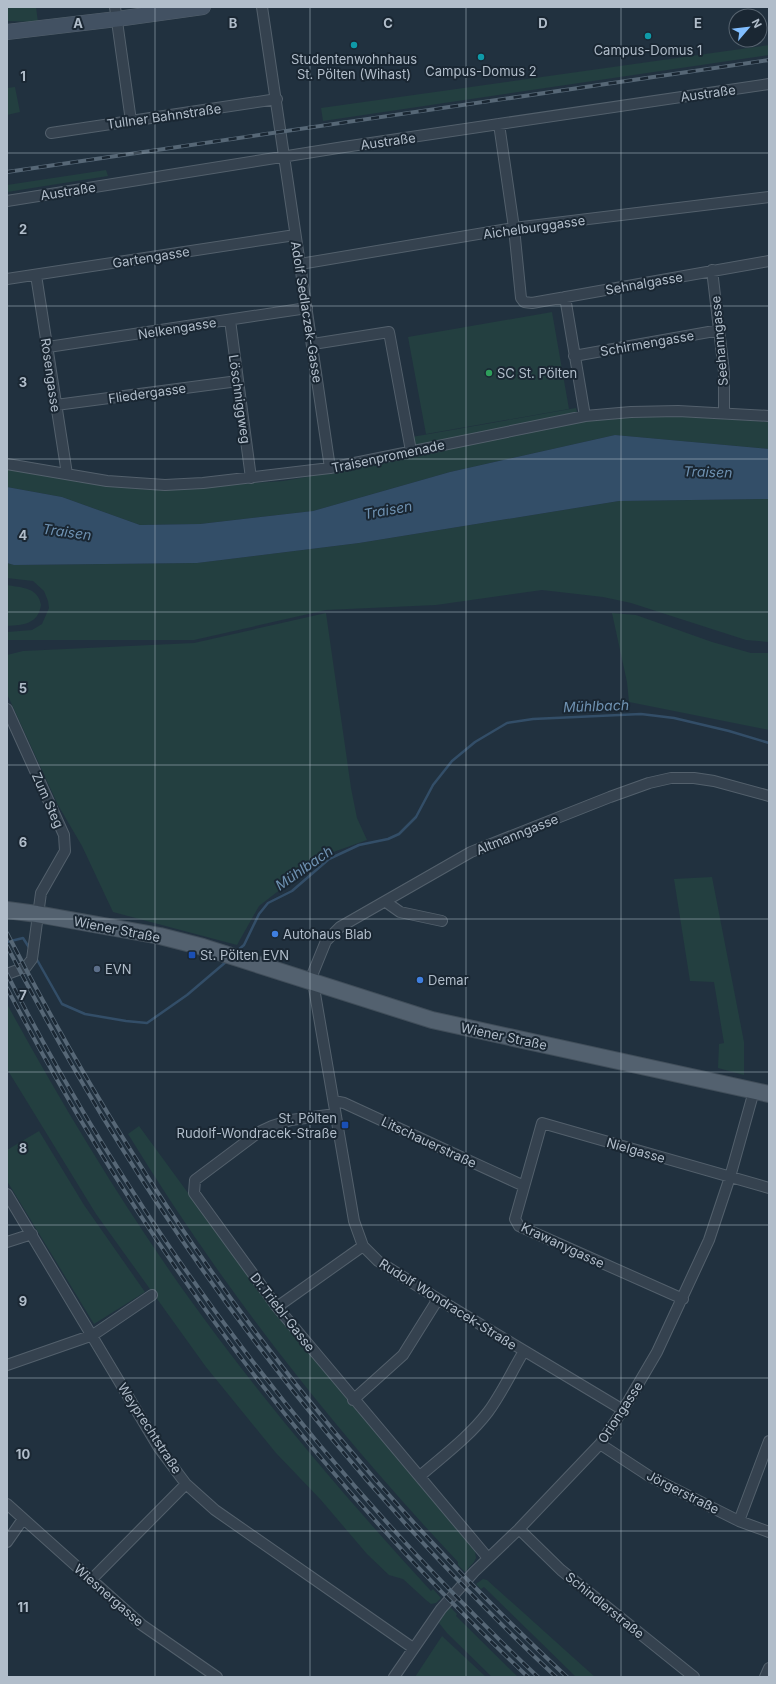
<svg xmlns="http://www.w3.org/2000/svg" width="776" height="1684" viewBox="0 0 776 1684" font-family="Inter,sans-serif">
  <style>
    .green { fill: #233f40 }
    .water { fill: #334e68 }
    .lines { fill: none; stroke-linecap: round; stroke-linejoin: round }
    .stream { stroke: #334e68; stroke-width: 2.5 }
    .street-casing { stroke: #53606c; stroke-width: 12 }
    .secondary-casing { stroke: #53606c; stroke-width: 16 }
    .primary-casing { stroke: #414e5a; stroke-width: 18 }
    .street { stroke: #35424f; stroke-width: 10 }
    .secondary { stroke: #425162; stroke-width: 15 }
    .primary { stroke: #53616f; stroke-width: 16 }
    .rail-casing { stroke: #566776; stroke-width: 4 }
    .rail { stroke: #1a2733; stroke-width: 2.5; stroke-dasharray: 8; stroke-linecap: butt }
    .grid { fill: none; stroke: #b1bdca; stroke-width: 1; stroke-opacity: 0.55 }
    .culture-dot { fill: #0f9aa8; stroke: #1a2733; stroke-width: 1.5 }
    .leisure-dot { fill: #2e9e5b; stroke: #1a2733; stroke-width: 1.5 }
    .shop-dot { fill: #3f7fe0; stroke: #1a2733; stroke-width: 1.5 }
    .transit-dot { fill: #1a4fb4; stroke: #1a2733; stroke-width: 1.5 }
    .service-dot { fill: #5c6f8a; stroke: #1a2733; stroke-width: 1.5 }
    .labels { text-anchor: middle; stroke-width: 4; stroke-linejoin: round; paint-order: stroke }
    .poi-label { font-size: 13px; fill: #b1bdca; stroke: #1a2733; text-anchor: start }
    .street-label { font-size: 13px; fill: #b1bdca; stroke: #1a2733 }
    .water-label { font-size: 14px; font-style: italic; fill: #6e91b1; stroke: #1a2733 }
    .grid-label { font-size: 13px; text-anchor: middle; font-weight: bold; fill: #b1bdca; stroke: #1a2733; stroke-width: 4; stroke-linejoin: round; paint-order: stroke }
  </style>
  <rect width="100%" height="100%" fill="#21313f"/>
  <path class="green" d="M7 7H36L38 22 7 21Z
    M769 45V55L323 121 321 108Z
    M15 87 20 112 7 115V88Z
    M106 170 108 176 7 192V185Z
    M552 312 569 409 426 434 408 337Z
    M576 408 578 416 414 449 412 437Z
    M679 416 769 422V449L615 435 450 472 313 511 200 524 140 525 62 497 7 487V469L86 483 150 490 283 481 324 474 593 419Z
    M769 499V642L746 640 631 603 603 597 542 590 436 605 326 610 194 640H7V632L32 630 42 624 49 608 48 601 44 591 33 581 7 578V563L14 565 197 563 359 543 619 501Z
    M7 585C22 588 38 587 41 605 38 624 24 625 7 626Z
    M326 613 351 788 357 818 367 840 325 855 259 906 237 945 113 912 82 846 58 805 7 694V655L23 651 194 643Z
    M612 613 636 615 712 642 751 653H769V730L629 702 627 682Z
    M712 877 744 1042V1075L718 1068 719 1044 724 1043 714 982 690 981 674 879Z
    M7 1004C60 1101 117 1196 181 1287 257 1394 342 1494 431 1591L433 1589 441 1598 436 1603 431 1604 426 1600 403 1579 389 1575 367 1554 321 1500 276 1453 206 1367 96 1214 7 1069Z
    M139 1126 262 1294 475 1551 476 1558 474 1562 465 1572 458 1565V1562C334 1430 222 1288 128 1134Z
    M39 1131 84 1205 145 1292 94 1324 7 1181V1150Z
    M483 1579 487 1580 595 1677H576L484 1587 481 1589 476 1584Z
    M449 1606 457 1614 456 1616 518 1677H492L447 1633 439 1623Z
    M442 1636 486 1677H415Z"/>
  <path class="water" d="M615 435 769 449V499L619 501 359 543 197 563 14 565 7 563V487L62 497 140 525 200 524 313 511 450 472Z"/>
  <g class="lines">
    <path class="stream" d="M7 942 23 938 30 949
      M237 951 244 945 259 914 268 903 292 891 329 859 359 845 388 839 399 834 416 817 433 785 452 761 475 742 507 723 533 719 641 714 674 718 729 731 769 743
      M36 958 62 1004 85 1014 126 1021 147 1023 187 995 227 961"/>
    <defs>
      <path id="street" d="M115 7 131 121
        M262 7 330 468
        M499 124 514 228 521 298 524 302 532 303 769 261
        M51 133 277 99
        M7 201 344 147 769 84
        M300 264 514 228 769 197
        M712 270 724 372V413
        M36 275 67 474
        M7 279 295 235
        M565 297 585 416
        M230 320 251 478
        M313 344 389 332 411 451
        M48 347 307 308
        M574 356 720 330
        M56 405 238 381
        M7 464 107 481 165 485 203 483 330 468 585 416 631 412 678 411 769 416
        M7 709 64 835 65 851 41 893 32 959 26 967 7 974
        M386 902 400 912 442 921
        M334 1101 344 1103 524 1186
        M335 1114 291 1120 272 1126 259 1132 195 1180 194 1193 277 1307 488 1558
        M7 1194 159 1448 186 1484 215 1510 413 1648
        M7 1242 32 1234
        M683 1299 519 1226 515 1219 542 1123 769 1188
        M277 1307 363 1246
        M7 1365 93 1335 152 1295
        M353 1400 403 1355 438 1299
        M623 1410 438 1299 378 1261 363 1246 354 1221 313 982V973L326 941 340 927 471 852 610 797 649 783 671 778H694L714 781 769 796
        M600 1444 649 1476 739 1521 769 1532
        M420 1476C443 1456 469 1437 488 1412 502 1393 512 1371 524 1351
        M7 1504 142 1625 217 1677
        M739 1521 769 1441
        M519 1529 561 1570 694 1677
        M7 1542 23 1519
        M91 1580 186 1484
        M394 1677 441 1609 474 1572 519 1529 600 1444 623 1410 657 1352 709 1240 730 1177 754 1091
        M765 1677 769 1668"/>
      <path id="secondary" d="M7 32 117 19 203 7"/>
      <path id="primary" d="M7 910 37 914 160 936 203 947 432 1020 769 1094"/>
    </defs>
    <use href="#street" class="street-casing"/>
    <use href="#secondary" class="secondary-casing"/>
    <use href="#primary" class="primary-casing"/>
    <use href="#street" class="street"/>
    <use href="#secondary" class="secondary"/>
    <use href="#primary" class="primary"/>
    <defs>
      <path id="rail" d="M7 172 769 60
        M7 933C152 1215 334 1461 567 1677
        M7 946C148 1220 331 1466 556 1677
        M7 974C141 1236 324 1475 538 1677
        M7 988C140 1244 318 1480 528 1677"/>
    </defs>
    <use href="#rail" class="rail-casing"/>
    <use href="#rail" class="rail"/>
  </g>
  <path class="grid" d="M155 7V1677M310 7V1677M466 7V1677M621 7V1677M7 153H769M7 306H769M7 459H769M7 612H769M7 765H769M7 919H769M7 1072H769M7 1225H769M7 1378H769M7 1531H769"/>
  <g class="culture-dot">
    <circle cx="648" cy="36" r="4"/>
    <circle cx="354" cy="45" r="4"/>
    <circle cx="481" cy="57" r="4"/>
  </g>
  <circle class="leisure-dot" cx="489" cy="373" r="4"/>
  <g class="shop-dot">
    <circle cx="275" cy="934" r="4"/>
    <circle cx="420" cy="980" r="4"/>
  </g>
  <g class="transit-dot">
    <rect x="188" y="951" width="8" height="8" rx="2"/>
    <rect x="341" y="1121" width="8" height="8" rx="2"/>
  </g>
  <circle class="service-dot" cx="97" cy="969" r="4"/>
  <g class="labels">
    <g class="poi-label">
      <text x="648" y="55" text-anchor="middle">Campus-Domus 1</text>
      <text x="354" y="64" text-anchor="middle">Studentenwohnhaus<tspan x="354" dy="15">St. Pölten (Wihast)</tspan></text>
      <text x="481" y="76" text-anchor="middle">Campus-Domus 2</text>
      <text x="497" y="378">SC St. Pölten</text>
      <text x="283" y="939">Autohaus Blab</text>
      <text x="200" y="960">St. Pölten EVN</text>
      <text x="105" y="974">EVN</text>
      <text x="428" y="985">Demar</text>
      <text x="337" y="1123" text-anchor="end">St. Pölten<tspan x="337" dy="15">Rudolf-Wondracek-Straße</tspan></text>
    </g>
    <g class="street-label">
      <text transform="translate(708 93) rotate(-8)" y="5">Austraße</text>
      <text transform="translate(164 116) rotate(-8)" y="5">Tullner Bahnstraße</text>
      <text transform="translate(388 141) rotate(-8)" y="5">Austraße</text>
      <text transform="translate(68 191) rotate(-9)" y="5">Austraße</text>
      <text transform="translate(534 227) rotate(-8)" y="5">Aichelburggasse</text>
      <text transform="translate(151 257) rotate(-9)" y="5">Gartengasse</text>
      <text transform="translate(644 283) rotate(-10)" y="5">Sehnalgasse</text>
      <text transform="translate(307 312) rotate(81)" y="5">Adolf Sedlaczek-Gasse</text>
      <text transform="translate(177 328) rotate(-9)" y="5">Nelkengasse</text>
      <text transform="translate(719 341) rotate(-95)" y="5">Seehanngasse</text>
      <text transform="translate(647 343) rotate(-10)" y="5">Schirmengasse</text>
      <text transform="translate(51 375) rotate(82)" y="5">Rosengasse</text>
      <text transform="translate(147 393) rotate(-8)" y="5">Fliedergasse</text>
      <text transform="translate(240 399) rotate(82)" y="5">Löschniggweg</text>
      <text transform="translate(388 456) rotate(-12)" y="5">Traisenpromenade</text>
      <text transform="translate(48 800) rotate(66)" y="5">Zum Steg</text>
      <text transform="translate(517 834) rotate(-22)" y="5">Altmanngasse</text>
      <text transform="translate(117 929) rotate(11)" y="5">Wiener Straße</text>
      <text transform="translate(504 1036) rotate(12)" y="5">Wiener Straße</text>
      <text transform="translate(429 1142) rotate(25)" y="5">Litschauerstraße</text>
      <text transform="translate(636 1150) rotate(16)" y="5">Nielgasse</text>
      <text transform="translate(563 1245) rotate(25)" y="5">Krawanygasse</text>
      <text transform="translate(448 1304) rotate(32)" y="5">Rudolf Wondracek-Straße</text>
      <text transform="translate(283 1312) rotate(52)" y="5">Dr.Triebl-Gasse</text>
      <text transform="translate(620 1412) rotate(-57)" y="5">Oriongasse</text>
      <text transform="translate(150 1428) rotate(57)" y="5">Weyprechtstraße</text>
      <text transform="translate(683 1492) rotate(27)" y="5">Jörgerstraße</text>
      <text transform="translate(109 1595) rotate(41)" y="5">Wiesnergasse</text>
      <text transform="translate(605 1605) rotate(39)" y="5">Schindlerstraße</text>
    </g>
    <g class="water-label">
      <text transform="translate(708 472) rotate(2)" y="5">Traisen</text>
      <text transform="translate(388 510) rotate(-10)" y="5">Traisen</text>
      <text transform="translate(67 532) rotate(8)" y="5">Traisen</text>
      <text transform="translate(596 706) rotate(-2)" y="5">Mühlbach</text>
      <text transform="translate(304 868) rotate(-35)" y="5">Mühlbach</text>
    </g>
  </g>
  <g class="grid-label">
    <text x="78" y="28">A</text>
    <text x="233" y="28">B</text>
    <text x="388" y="28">C</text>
    <text x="543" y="28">D</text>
    <text x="698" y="28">E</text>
    <text x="23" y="81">1</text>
    <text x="23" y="234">2</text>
    <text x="23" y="387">3</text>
    <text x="23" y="540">4</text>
    <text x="23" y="693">5</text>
    <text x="23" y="847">6</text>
    <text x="23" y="1000">7</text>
    <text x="23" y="1153">8</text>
    <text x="23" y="1306">9</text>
    <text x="23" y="1459">10</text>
    <text x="23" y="1612">11</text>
  </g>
  <rect width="776" height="1684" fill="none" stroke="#b1bdca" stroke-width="16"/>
  <g transform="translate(748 28) rotate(62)"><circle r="19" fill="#1a2733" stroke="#56636f"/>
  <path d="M0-3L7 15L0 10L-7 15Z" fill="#81beff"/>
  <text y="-6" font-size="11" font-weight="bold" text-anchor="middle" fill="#b1bdca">N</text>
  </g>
</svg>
